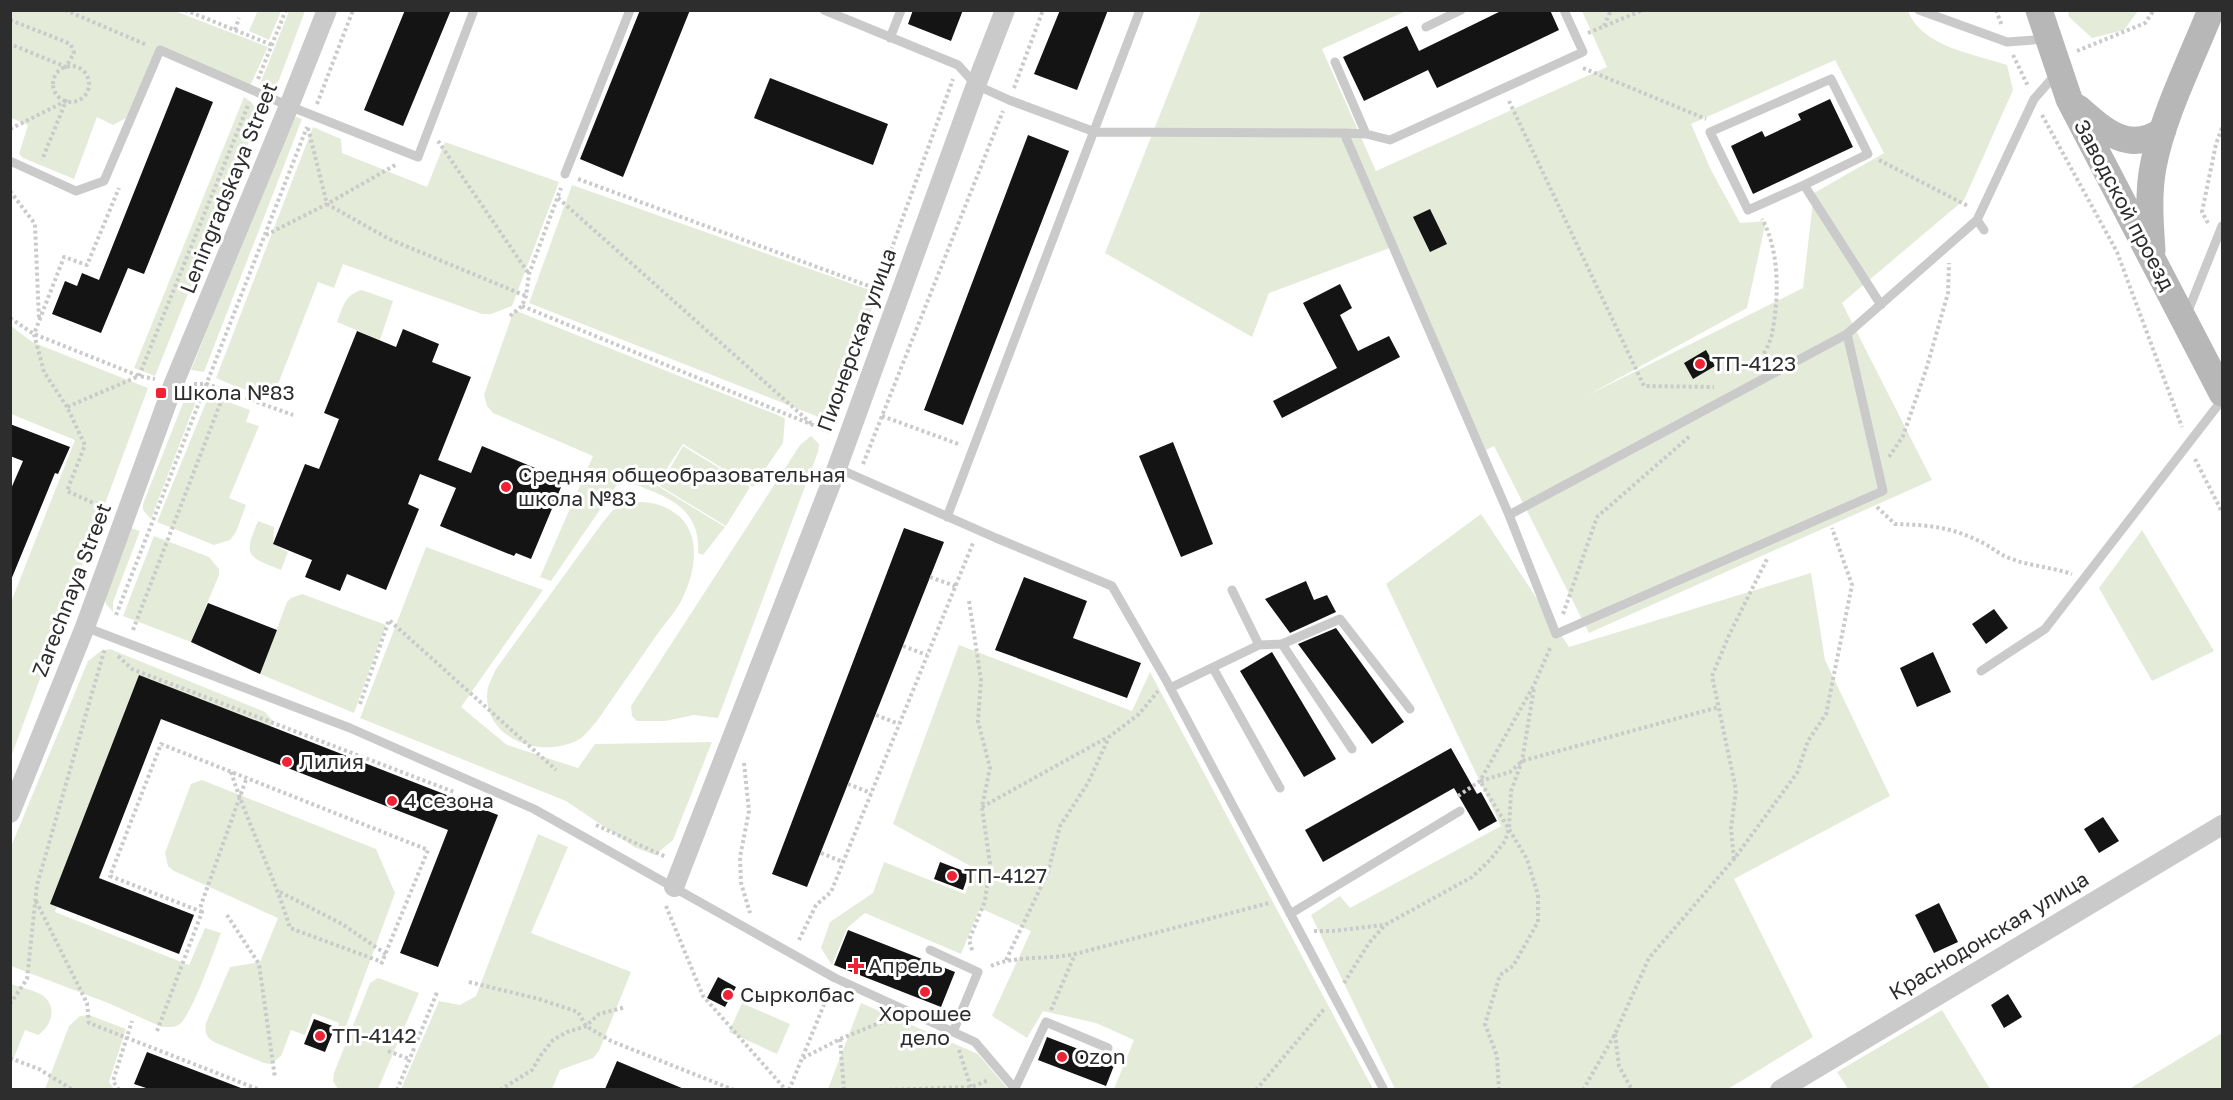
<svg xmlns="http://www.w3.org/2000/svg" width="2233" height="1100" viewBox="0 0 2233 1100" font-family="'Golos Text',sans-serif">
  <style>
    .green { fill: #e4ecd9; fill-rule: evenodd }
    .building { fill: #141414 }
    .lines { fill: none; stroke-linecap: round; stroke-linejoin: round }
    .path { stroke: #cacaca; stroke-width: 4; stroke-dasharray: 3 3; stroke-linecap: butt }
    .lane { stroke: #cacaca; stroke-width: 9 }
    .street { stroke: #cacaca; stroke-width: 20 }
    .secondary { stroke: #b7b7b7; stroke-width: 27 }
    .poi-dot { fill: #f12233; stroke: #fff; stroke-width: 2 }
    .labels { text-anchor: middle; stroke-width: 6; stroke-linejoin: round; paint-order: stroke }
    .street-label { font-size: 21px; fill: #2d2d2d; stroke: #fff }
    .poi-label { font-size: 21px; fill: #2d2d2d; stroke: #fff; text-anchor: start }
  </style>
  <rect width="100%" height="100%" fill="#fff"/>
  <path class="green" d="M258 10 281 11 269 40 249 31Z
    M10 11H175L268 47 250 86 159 46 126 118 113 125 97 117 74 179 23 158 19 154 28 125 11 118Z
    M289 11H305L279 80 275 86 269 87 260 84Z
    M1201 11H1406L1322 49 1376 171 1607 67 1582 11H1908C1922 47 1974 54 2007 65L2013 90 1964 200 1842 303 1932 480 1589 633 1494 446 1486 450 1395 246 1269 293 1252 337 1105 253ZM1835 60 1884 153 1814 193 1803 288 1588 395 1747 308 1766 221 1740 223 1711 170 1691 124Z
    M2068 11V10L2138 11 2124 30 2092 38 2069 17Z
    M244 97C254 103 259 109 257 122L155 376 134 368Z
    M296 117 302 119 204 372 191 370 290 123Z
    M313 127 341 139 342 153 427 187 445 142 559 182 512 306 491 314H482L343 264 334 288 318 282 278 384C263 402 234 385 216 378Z
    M572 185 878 293 829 421 529 303Z
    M362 290 393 301 380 340 337 322C343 307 345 294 362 290Z
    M514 310 785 418 783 443 753 487 683 444 656 485 725 527 703 555 698 553C701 503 660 495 621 479L551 581 540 577 593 456 493 413 487 406 484 395Z
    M11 326 32 342 148 388 11 757V602L75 440 11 414Z
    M189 388 200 391 151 519 143 510V504Z
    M209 395 250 410 246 422 259 426 229 498 246 505 236 532 230 540 214 545 157 522Z
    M811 436 819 444 818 452 718 718 694 715 665 721H637L632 716 631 706 800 445Z
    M683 446 750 487 726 526 660 486Z
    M638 502C655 502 667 506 680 517 701 537 695 571 684 595 678 609 667 621 658 633 638 662 617 692 597 721 592 726 587 734 581 738 547 760 486 742 487 696 487 686 492 678 496 669L603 522 613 510Z
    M1481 514 1569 647 1811 573 1825 660 1890 796 1734 879 1813 1037 1728 1089H1395L1311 915 1340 896 1350 908 1501 826 1386 584Z
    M258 521 274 527 273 544 288 552 281 570C247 556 243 557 258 521Z
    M131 528 140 531 113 602V612L106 604 105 599Z
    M2142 530 2214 651 2152 681 2099 588Z
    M154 536 209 557 219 569V575L191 642 123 616Z
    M426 547 543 590 461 707 507 745 578 768 595 744 712 742 673 840 655 855 634 847 566 801 360 718Z
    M302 594 386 625 354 713 260 674 287 602 291 598Z
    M959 645 1132 711 1150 672 1373 1089H1114L1134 1040 1096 1023 1043 1011 1027 1038 992 1016 1031 931 980 908 961 954 865 913 847 928 832 965 821 948 830 922 873 893 884 862 965 894 974 868 893 824Z
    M110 649 265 712 272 720 271 727 147 679 55 912 189 965 205 928 221 933C214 951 192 1014 180 1024 175 1028 168 1027 162 1027L108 1003 11 966 10 849 88 661 101 651Z
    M202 780 376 849 395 893 345 1029 335 1034 339 1023 313 1013 305 1035 291 1030 281 1056 271 1064 264 1063 214 1042C205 1037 205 1032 206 1023L230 967 260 962 278 918 174 871 168 866 165 853 191 784Z
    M538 834 568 847 531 933 631 972 599 1051 593 1058 560 1070 552 1089H401L439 1001 460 1005 476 996Z
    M378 978 419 993 378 1089H338L333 1081 334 1073 370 983Z
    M11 984C20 987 33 990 42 995 58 1006 52 1026 38 1035L25 1030 11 1065Z
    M742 1003 790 1024 777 1054 729 1032Z
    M861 1003 978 1054 1008 1089H828Z
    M1942 1010 1990 1089H1848L1837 1072Z
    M89 1015 126 1029 109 1082 114 1089H45L69 1026 80 1016Z
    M2222 1033V1089H2129Z"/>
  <path class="building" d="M405 10H451L403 126 364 110Z
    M640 10H690L623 177 580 159Z
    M913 10H963L951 41 908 24Z
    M1060 10H1108L1077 90 1034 74Z
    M1503 10H1550L1559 30 1437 88 1428 70 1364 101 1343 57 1407 26 1419 51Z
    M770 78 888 124 873 165 754 118Z
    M176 87 213 102 144 274 128 268 101 333 52 314 65 281 77 286 82 273 99 280Z
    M1830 99 1853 147 1753 194 1731 146 1762 131 1765 137 1784 128 1801 120 1798 114Z
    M1028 135 1069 151 963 425 924 410Z
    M1430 209 1447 244 1430 252 1413 217Z
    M1340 284 1352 308 1340 315 1358 351 1389 336 1400 357 1282 418 1273 401 1337 368 1303 303Z
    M403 329 439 344 432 362 471 377 438 460 471 473 482 446 564 480 531 559 516 553 514 556 440 526 456 488 420 474 408 504 419 509 386 590 347 574 340 591 305 577 312 560 273 544 305 464 319 469 339 419 324 413 357 331 396 347Z
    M1706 350 1715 366 1693 379 1684 363Z
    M10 424 70 447 58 474 55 473 11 580 10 491 23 461 10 456Z
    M1173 442 1213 544 1181 557 1139 456Z
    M904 528 944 542 807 887 772 874Z
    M1024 577 1087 601 1073 638 1141 663 1127 698 995 650Z
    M1306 581 1314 600 1327 595 1336 612 1290 633 1265 599Z
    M208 603 277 630 260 674 191 642Z
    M1994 609 2008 628 1986 644 1972 624Z
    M1336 628 1404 722 1372 744 1298 644Z
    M1272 652 1336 759 1304 777 1240 671Z
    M1933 652 1951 692 1917 707 1900 668Z
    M139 675 498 815 438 967 400 953 448 830 161 719 99 878 194 915 179 954 50 904Z
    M1451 748 1477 794 1481 792 1497 821 1479 831 1454 788 1323 862 1305 830Z
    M2103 817 2119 841 2099 853 2084 829Z
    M940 862 969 873 963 890 934 879Z
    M1939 903 1958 942 1934 953 1915 915Z
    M848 930 955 972 941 1007 834 965Z
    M718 977 736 987 725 1007 707 998Z
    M2008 994 2022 1017 2004 1028 1991 1005Z
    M314 1019 335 1027 325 1052 304 1044Z
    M1047 1037 1115 1063 1106 1086 1038 1060Z
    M147 1052 241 1088V1089H149L134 1084Z
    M617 1061 684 1089H605Z"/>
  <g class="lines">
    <path class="path" d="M65 10 147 45
      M185 10 272 45
      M1996 10 2002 26
      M10 20 66 42 71 45 74 53 66 67 10 44
      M1604 26 1611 10
      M235 30 239 18
      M1588 33 1643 10
      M2077 51 2145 23 2154 10
      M2013 55 2028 86
      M53 84a18 18 0 1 1 36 0a18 18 0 1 1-36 0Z
      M1583 68 1706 119
      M258 79 286 10
      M1014 88 1043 10
      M1509 101 1644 386 1714 387
      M317 104 353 10
      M2042 115 2117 252 2182 427
      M308 128 327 204 389 239 526 296
      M10 129 66 101 42 160
      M438 141 529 274
      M1879 160 1968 206
      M578 179 877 289 953 79
      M10 191 35 224 39 320
      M558 198 813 425
      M2208 223 2202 212 2216 144 2222 128
      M266 235 327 204 397 164
      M522 306 830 432
      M510 316 522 306 526 296 529 274 561 188
      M10 318 34 334 139 376 155 379
      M1758 364C1763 355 1770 344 1772 334 1779 298 1780 251 1762 219
      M194 384H207L293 415
      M67 407 44 372 34 334 64 257 87 265 119 188
      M882 416 961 445
      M1889 457 1903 436 1926 370 1948 293 1949 263
      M2195 459 2222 512
      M863 464 1003 111
      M1877 507 1895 524C1930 525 1953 527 1985 544 1993 548 2000 555 2009 558 2029 566 2051 567 2072 574
      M109 510 67 491 85 445 67 407 139 376 249 103
      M930 577 955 586
      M969 601 981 680 978 721 990 768 982 807 990 864 985 901 969 940 973 953
      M1563 614 1597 517 1690 436
      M116 615 307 127
      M133 630 225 391
      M903 646 927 655
      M118 656 132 669 454 792
      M360 704 389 620 556 770
      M876 715 899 724
      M744 763 749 811 740 857 741 883 750 913
      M231 772C248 825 274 875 290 928L382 962
      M848 784 871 793
      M1458 796 1480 781 1534 685 1551 646
      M982 807 1108 737
      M596 825 666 857
      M821 853 843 862
      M1734 859 1731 829 1736 790 1712 676 1730 633 1768 557
      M280 892 342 924 386 954
      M36 901 87 1003 89 1023 260 1090
      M666 906 703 996 786 1090
      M202 912 110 876 161 744 428 850 380 967
      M227 915 259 964 275 1078
      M1314 931H1333L1384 925
      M799 940 816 905 831 892 973 543
      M1006 960 1048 872 1060 826 1088 783 1109 737 1139 714 1158 691
      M991 966C1016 955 1047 960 1075 954L1269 903
      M469 982 539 999 578 1012 586 1026 611 1041 734 1090
      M1344 983 1369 943 1385 925 1472 877 1490 860 1505 841 1509 829 1511 791 1522 761 1534 688
      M10 1004 27 979 37 885 105 648
      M1051 1010 1075 954
      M157 1031 202 912 201 905 247 777
      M1615 1034 1619 1066 1632 1090
      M840 1039 844 1090
      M959 1050 971 1088
      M388 1051 409 1059
      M10 1058 39 1069 73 1090
      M803 1058 840 1039 889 1019
      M119 1090 113 1081 132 1021
      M397 1090 438 990
      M500 1090 532 1070 541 1055 553 1040 567 1032 586 1026 599 1014 626 1007
      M789 1090 830 990
      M883 1090 971 1087 989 1080
      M1256 1090 1325 1008
      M1499 1090 1497 1056 1485 1024 1500 975 1513 966 1538 922V895L1527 859 1480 781 1510 772 1522 761 1719 707
      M1583 1090 1615 1034 1649 958 1734 859 1797 773 1808 741 1826 714 1852 585 1832 528"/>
    <path class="lane" d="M824 10 958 65 976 85 1009 100 1095 132 1344 133 1366 134 1390 140 1583 52 1564 10
      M1919 10 2007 42 2046 39
      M1426 27 1461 10
      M890 38 901 10
      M1335 62 1366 134
      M1344 133 1509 515 1556 634 1883 491 1847 334
      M10 161 76 191 104 181 160 50 289 106 418 157 474 10
      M565 174 630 10
      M1804 185 1868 154 1831 79 1710 132 1748 210 1804 185 1881 305
      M1977 220 1984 230
      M2186 316 2222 226
      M837 468 996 538 1112 586 1166 680 1384 1090
      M1509 515 1847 334 1977 220 2034 99 2057 73
      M947 517 1140 10
      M1232 590 1259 645
      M85 627 350 728 534 809 835 978 975 1042 1016 1090
      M1282 644 1352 749
      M1213 668 1280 788
      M1981 671 2045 629 2222 400
      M1170 688 1259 645 1282 644 1340 619 1410 709
      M1290 914 1460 811
      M930 950 978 972 953 1032
      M1015 1088 1046 1022 1108 1048"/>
    <path class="street" d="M10 813 85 627 174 383 289 106 327 10
      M674 887 837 468 976 85 1005 10
      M1780 1090 2222 825"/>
    <path class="secondary" d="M2039 10 2069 99 2222 393
      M2078 108C2103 130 2130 155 2163 130
      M2152 250C2150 222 2148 194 2153 167 2162 117 2192 58 2211 10"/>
  </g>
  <g class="poi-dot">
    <circle cx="1700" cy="364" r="6"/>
    <rect x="155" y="387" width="12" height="12" rx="3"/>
    <circle cx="506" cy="487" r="6"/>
    <circle cx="287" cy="762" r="6"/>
    <circle cx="392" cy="801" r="6"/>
    <circle cx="952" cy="876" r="6"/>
    <path d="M853 957h6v6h6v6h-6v6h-6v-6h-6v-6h6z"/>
    <circle cx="925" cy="992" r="6"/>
    <circle cx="728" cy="995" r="6"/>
    <circle cx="320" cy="1036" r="6"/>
    <circle cx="1062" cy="1057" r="6"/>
  </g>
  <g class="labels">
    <g class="street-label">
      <text transform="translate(229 188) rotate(-68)" y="7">Leningradskaya Street</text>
      <text transform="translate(2124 205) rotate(62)" y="7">Заводской проезд</text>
      <text transform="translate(857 340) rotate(-70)" y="7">Пионерская улица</text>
      <text transform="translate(72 590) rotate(-69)" y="7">Zarechnaya Street</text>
      <text transform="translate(1989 936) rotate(-31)" y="7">Краснодонская улица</text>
    </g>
    <g class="poi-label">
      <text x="1712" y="371">ТП-4123</text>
      <text x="173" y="400">Школа №83</text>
      <text x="518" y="482">Средняя общеобразовательная<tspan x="518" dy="24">школа №83</tspan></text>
      <text x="299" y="769">Лилия</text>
      <text x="404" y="808">4 сезона</text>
      <text x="964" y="883">ТП-4127</text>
      <text x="868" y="973">Апрель</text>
      <text x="740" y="1002">Сырколбас</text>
      <text x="925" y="1021" text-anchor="middle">Хорошее<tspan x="925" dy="24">дело</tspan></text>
      <text x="332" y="1043">ТП-4142</text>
      <text x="1074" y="1064">Ozon</text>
    </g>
  </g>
  <rect width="2233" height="1100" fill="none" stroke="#2d2d2d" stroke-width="24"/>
</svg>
